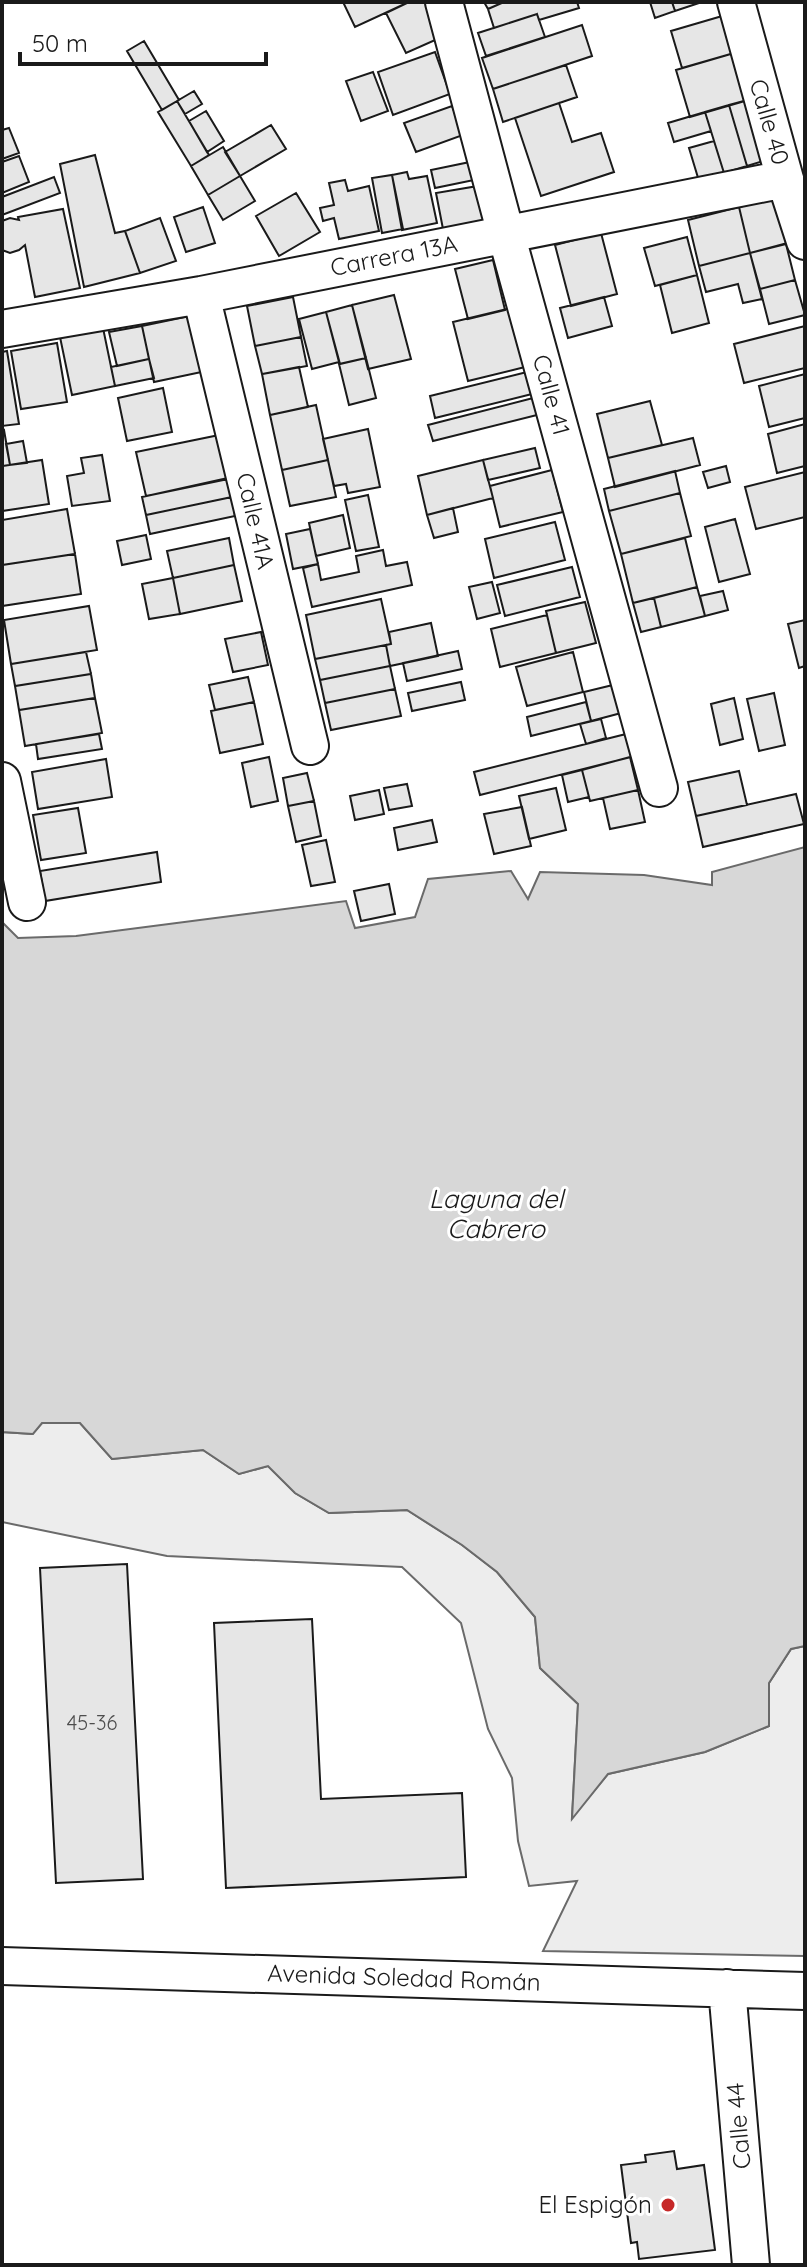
<svg xmlns="http://www.w3.org/2000/svg" width="807" height="2267" viewBox="0 0 807 2267" font-family="Quicksand,sans-serif">
  <style>
    .green { fill: #ededed; stroke: #6a6a6a; stroke-width: 2 }
    .water { fill: #d7d7d7; stroke: #6a6a6a; stroke-width: 2 }
    .building { fill: #e6e6e6; stroke: #1a1a1a; stroke-width: 2 }
    .lines { fill: none; stroke-linecap: round; stroke-linejoin: round }
    .minor-casing { stroke: #1a1a1a; stroke-width: 40 }
    .minor { stroke: #fff; stroke-width: 36 }
    .poi-dot { fill: #c62828; stroke: #fff; stroke-width: 3 }
    .labels { text-anchor: middle; stroke-width: 6; stroke-linejoin: round; paint-order: stroke }
    .number-label { font-size: 20px; fill: #4d4d4d }
    .street-label { font-size: 24px; fill: #1a1a1a; stroke: #fff }
    .poi-label { font-size: 24px; fill: #1a1a1a; stroke: #fff; text-anchor: end }
    .water-label { font-size: 26px; font-style: italic; fill: #1a1a1a; stroke: #fff }
  </style>
  <rect width="100%" height="100%" fill="#fff"/>
  <path class="green" d="M42 1423H80L112 1459 203 1450 239 1474 268 1466 295 1493 329 1513 407 1510 462 1545 497 1572 535 1617 540 1668 578 1704 572 1817 608 1774 705 1752 769 1726V1683L791 1649 805 1646V1956L543 1951 577 1881 529 1886 518 1841 512 1778 488 1729 461 1623 402 1567 167 1556 2 1522V1432L32 1434Z"/>
  <path class="water" d="M805 847V1646L791 1649 769 1683V1726L705 1752 608 1774 572 1819 578 1704 540 1668 535 1617 497 1572 462 1545 407 1510 329 1513 295 1493 268 1466 239 1474 203 1450 112 1459 80 1423H42L33 1434 2 1432V922L18 938 76 936 346 901 355 928 415 917 428 879 511 871 528 899 540 872 644 875 712 885V872Z"/>
  <path class="building" d="M343 2H409L355 27Z
    M409 2H425L442 37 406 53 386 13Z
    M484 2H504L488 9Z
    M504 2H577L579 8 539 20 537 14 494 28 488 9Z
    M650 2H672L675 11 655 18Z
    M672 2H702L675 11Z
    M537 14 545 37 486 56 478 33Z
    M729 14 741 51 682 68 671 31Z
    M582 25 592 56 493 89 482 58Z
    M144 41 179 100 162 110 127 51Z
    M741 51 755 98 690 117 676 70Z
    M435 52 450 94 393 115 378 72Z
    M566 65 577 97 503 122 493 89Z
    M373 72 388 111 361 121 346 81Z
    M194 91 202 104 185 114 177 101Z
    M755 98 773 158 747 166 729 105Z
    M177 101 209 155 191 166 158 112Z
    M559 103 572 142 601 133 614 172 541 196 515 118Z
    M729 105 747 166 724 173 705 112Z
    M452 106 463 135 416 152 404 123Z
    M206 111 224 141 207 152 189 121Z
    M705 112 711 131 674 142 668 123Z
    M271 125 286 149 240 176 225 152Z
    M9 128 19 153 2 159V130Z
    M714 141 724 173 699 181 689 148Z
    M223 147 240 176 208 195 191 166Z
    M95 155 115 233 125 231 140 273 84 287 60 164Z
    M19 156 29 182 2 193V162Z
    M470 162 474 180 435 188 431 170Z
    M407 172 409 179 427 176 437 223 402 230 392 175Z
    M392 175 403 229 382 233 372 178Z
    M240 176 255 201 223 220 208 195Z
    M54 177 60 193 2 215V197Z
    M345 180 348 191 369 186 379 231 339 239 334 218 323 221 320 208 334 205 329 183Z
    M478 186 484 221 443 229 436 193Z
    M296 193 320 232 279 256 256 216Z
    M784 196 795 241 750 253 739 207Z
    M203 207 215 243 186 252 174 217Z
    M739 207 750 253 699 266 688 220Z
    M63 209 80 288 35 297 25 245 19 250 10 253 2 250V221L10 218 19 220 18 217Z
    M160 218 176 261 140 273 125 231Z
    M601 233 617 294 571 306 555 245Z
    M687 237 697 275 655 286 644 248Z
    M786 244 795 280 760 289 750 253Z
    M750 253 762 299 743 303 738 284 706 292 699 266Z
    M493 260 505 310 468 319 455 269Z
    M697 275 709 323 672 333 660 285Z
    M795 280 805 315 769 324 760 289Z
    M394 295 411 359 368 369 352 305Z
    M293 297 301 337 255 346 247 306Z
    M604 297 612 326 568 338 560 308Z
    M352 305 366 358 340 364 326 312Z
    M511 308 525 367 468 381 453 322Z
    M326 312 339 362 312 369 299 319Z
    M199 314 211 370 154 382 142 326Z
    M142 326 149 359 117 366 109 332Z
    M805 326V368L744 383 734 344Z
    M103 328 115 386 72 395 60 337Z
    M301 337 307 366 262 374 255 346Z
    M57 343 67 402 21 409 11 351Z
    M7 351 19 424 2 426V352Z
    M366 358 376 398 349 405 339 364Z
    M149 359 154 378 115 386 111 367Z
    M299 367 308 407 270 415 262 374Z
    M531 371 536 393 435 418 430 396Z
    M805 374V418L769 427 759 386Z
    M163 388 172 432 127 441 118 398Z
    M537 397 541 414 433 441 428 425Z
    M650 401 662 445 608 458 597 414Z
    M316 405 328 460 282 470 270 415Z
    M805 424V466L777 473 768 434Z
    M368 429 380 487 348 493 346 484 334 486 323 439Z
    M4 430 10 465 2 466V431Z
    M229 433 238 477 146 496 136 452Z
    M693 438 700 465 615 487 608 458Z
    M23 441 27 463 10 465 6 444Z
    M535 448 540 468 488 480 483 460Z
    M102 455 110 501 72 506 67 476 84 473 81 458Z
    M42 460 49 504 2 511V466Z
    M328 460 336 497 290 506 282 470Z
    M483 460 493 498 427 515 418 476Z
    M726 466 730 482 708 488 703 472Z
    M552 470 563 512 500 527 490 486Z
    M675 471 680 493 609 511 604 489Z
    M805 472V517L756 529 745 487Z
    M228 478 232 497 146 515 142 497Z
    M680 493 691 536 621 554 609 511Z
    M368 495 379 547 356 551 345 500Z
    M232 497 235 516 150 534 146 515Z
    M453 508 458 532 434 538 427 515Z
    M67 509 75 554 2 565V520Z
    M343 515 350 548 316 556 309 523Z
    M735 519 750 574 719 582 705 527Z
    M555 522 565 560 494 578 485 539Z
    M310 529 318 564 293 569 286 534Z
    M146 535 151 559 122 565 117 541Z
    M229 538 234 565 173 578 167 551Z
    M685 538 697 587 633 603 621 554Z
    M383 550 386 566 407 562 412 585 312 607 303 568 318 564 321 580 359 572 356 556Z
    M75 554 81 594 2 606V565Z
    M234 565 242 601 180 614 173 578Z
    M572 567 580 597 505 616 497 585Z
    M173 578 180 614 149 619 142 584Z
    M492 582 500 613 477 619 469 587Z
    M697 587 705 616 661 627 654 598Z
    M723 591 728 610 705 616 700 596Z
    M654 598 661 627 641 632 633 603Z
    M381 599 391 644 315 659 306 615Z
    M585 602 596 643 556 653 546 611Z
    M89 606 97 650 11 664 4 620Z
    M547 615 556 653 500 667 491 629Z
    M805 620V666L799 668 788 624Z
    M431 623 438 656 390 666 386 645 391 644 389 632Z
    M261 632 268 665 233 672 225 639Z
    M386 645 390 666 320 680 315 659Z
    M458 651 462 669 407 681 403 663Z
    M86 652 91 674 15 686 11 664Z
    M573 652 583 692 527 706 516 667Z
    M390 666 395 689 325 703 320 680Z
    M91 674 95 698 19 710 15 686Z
    M248 677 254 702 215 710 209 685Z
    M461 682 465 700 412 711 408 693Z
    M617 684 625 712 591 721 584 692Z
    M395 689 401 716 331 730 325 703Z
    M774 693 785 745 759 751 747 699Z
    M95 698 102 733 25 746 19 710Z
    M734 698 743 739 720 745 711 704Z
    M254 702 263 744 220 753 211 711Z
    M586 702 591 721 531 736 527 717Z
    M601 719 606 738 586 744 580 724Z
    M99 734 102 749 38 759 36 744Z
    M626 734 631 757 480 795 474 772Z
    M269 757 278 801 251 807 242 763Z
    M630 757 638 790 590 801 582 770Z
    M106 759 112 797 38 809 32 772Z
    M582 770 589 797 568 802 562 775Z
    M739 771 747 805 696 816 688 782Z
    M307 773 314 801 288 806 283 778Z
    M407 784 412 806 389 810 384 788Z
    M556 788 566 830 529 839 519 796Z
    M379 790 384 814 355 820 350 796Z
    M638 790 645 822 610 829 603 798Z
    M796 794 804 824 703 847 696 816Z
    M314 801 321 836 296 842 288 806Z
    M522 807 531 846 494 854 484 814Z
    M78 808 86 853 41 860 33 815Z
    M432 820 437 842 398 850 394 828Z
    M326 840 335 882 311 886 302 845Z
    M157 852 161 882 45 901 40 871Z
    M389 884 395 914 361 921 354 891Z
    M127 1564 143 1879 56 1883 40 1568Z
    M312 1619 321 1799 462 1793 466 1877 226 1888 214 1623Z
    M674 2151 677 2169 704 2165 715 2250 639 2259 637 2242 631 2243 621 2165 646 2162 645 2155Z"/>
  <g class="lines">
    <defs>
      <path id="minor" d="M444 2 506 234 659 788
        M736 2 785 179 805 241
        M201 295 310 746
        M2 329 201 295 785 179
        M2 781 27 902
        M2 1966 805 1991
        M727 1988 751 2265"/>
    </defs>
    <use href="#minor" class="minor-casing"/>
    <use href="#minor" class="minor"/>
  </g>
  <circle class="poi-dot" cx="668" cy="2205" r="8"/>
  <g class="labels">
    <g class="number-label">
      <text x="92" y="1730">45-36</text>
    </g>
    <g class="street-label">
      <text transform="translate(769 122) rotate(74)" y="8">Calle 40</text>
      <text transform="translate(394 256) rotate(-11)" y="8">Carrera 13A</text>
      <text transform="translate(551 395) rotate(75)" y="8">Calle 41</text>
      <text transform="translate(255 521) rotate(77)" y="8">Calle 41A</text>
      <text transform="translate(404 1978) rotate(2)" y="8">Avenida Soledad Román</text>
      <text transform="translate(739 2126) rotate(-95)" y="8">Calle 44</text>
    </g>
    <g class="poi-label">
      <text x="652" y="2213">El Espigón</text>
    </g>
    <g class="water-label">
      <text x="496" y="1208">Laguna del<tspan x="496" dy="30">Cabrero</tspan></text>
    </g>
  </g>
  <rect width="807" height="2267" fill="none" stroke="#1a1a1a" stroke-width="8"/>
  <path d="M20 52v12h246v-12" fill="none" stroke="#1a1a1a" stroke-width="4"/>
  <text x="32" y="52" font-size="24" fill="#1a1a1a" stroke="#ffffff" stroke-width="6" paint-order="stroke">50 m</text>
</svg>
